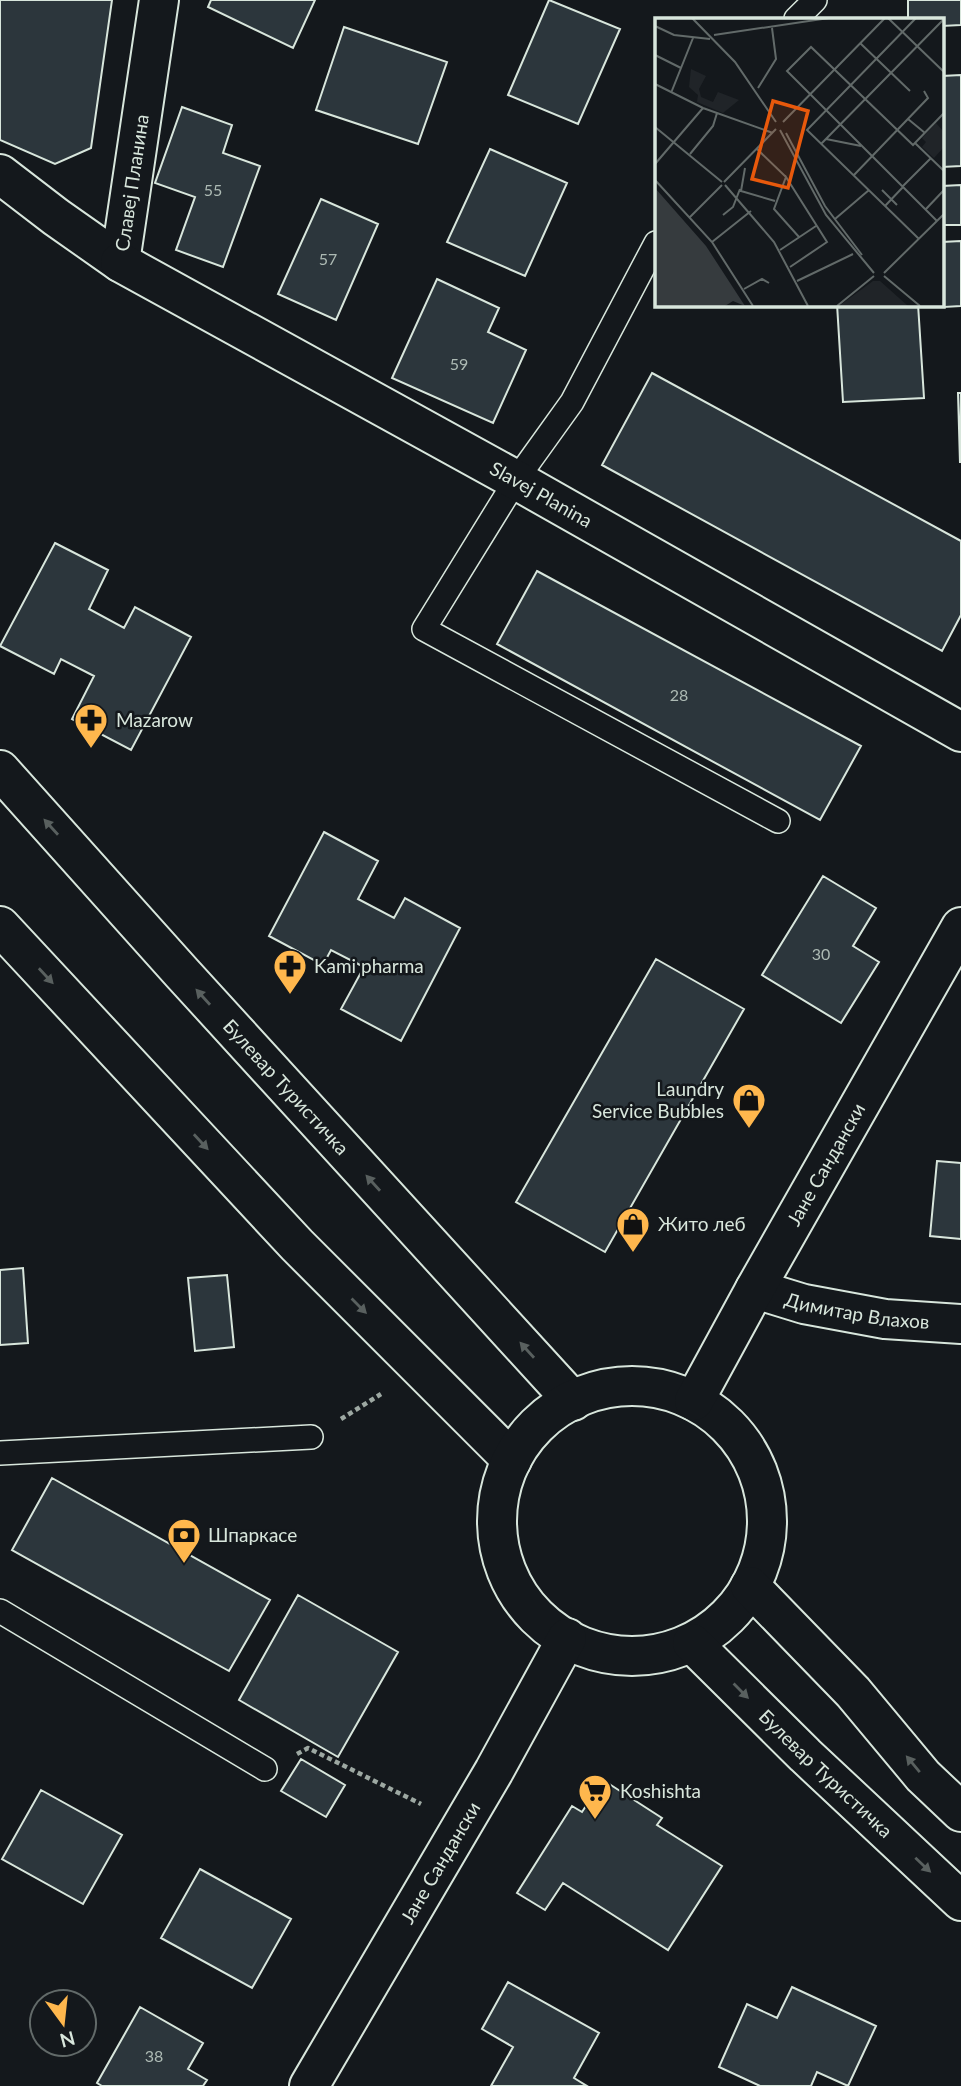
<svg xmlns="http://www.w3.org/2000/svg" width="961" height="2086" viewBox="0 0 961 2086" font-family="Lato,sans-serif">
  <style>
    .building { fill: #2c363c; stroke: #d8e6dc; stroke-width: 2 }
    .lines { fill: none; stroke-linecap: round; stroke-linejoin: round }
    .lane-casing { stroke: #d8e6dc; stroke-width: 26 }
    .street-casing { stroke: #d8e6dc; stroke-width: 42 }
    .secondary-casing { stroke: #d8e6dc; stroke-width: 42 }
    .path { stroke: #9da8a2; stroke-width: 4.5; stroke-dasharray: 5 3.5; stroke-linecap: butt }
    .lane { stroke: #14181c; stroke-width: 23 }
    .street { stroke: #14181c; stroke-width: 38 }
    .secondary { stroke: #14181c; stroke-width: 38 }
    .oneway { fill: #59605f }
    .labels { text-anchor: middle; stroke-width: 5; stroke-linejoin: round; paint-order: stroke }
    .number-label { font-size: 16px; fill: #adbab4 }
    .street-label { font-size: 19px; fill: #d8e6dc; stroke: #14181c }
    .poi-label { font-size: 19px; fill: #d8e6dc; stroke: #14181c; text-anchor: start }
    .inset-road { fill: none; stroke: #626a69; stroke-width: 2 }
    .view { fill: #e8590c; fill-opacity: 0.15; stroke: #e8590c; stroke-width: 3.5 }
    .inset-edge { fill: none; stroke: #d8e6dc; stroke-width: 3.5 }
  </style>
  <rect width="100%" height="100%" fill="#14181c"/>
  <path class="building" d="M0 0H112L91 148 55 164 0 140Z
    M211 0H315L293 48 208 7Z
    M549 0 620 29 578 124 508 95Z
    M908 0H961V25L942 26V19H908Z
    M344 27 447 62 418 144 316 110Z
    M961 75V166L942 167V76Z
    M182 107 232 125 223 153 260 166 223 267 176 250 195 197 155 183Z
    M490 149 567 183 525 276 447 242Z
    M961 185V225H942V186Z
    M321 199 378 224 336 320 278 294Z
    M961 241V306L944 307 942 242Z
    M437 279 499 308 488 332 526 350 493 423 392 378Z
    M837 304H918L924 398 843 402Z
    M652 373 961 541V615L942 651 602 465Z
    M958 393H961L960 463Z
    M55 543 108 570 89 609 124 628 135 607 191 637 131 750 72 719 94 676 61 659 54 674 0 646Z
    M537 571 861 746 820 820 497 644Z
    M324 832 378 861 358 899 394 918 405 898 460 928 401 1041 341 1009 364 967 331 950 323 965 269 936Z
    M823 876 876 908 853 946 879 962 841 1023 762 975Z
    M656 959 744 1009 605 1252 516 1202Z
    M937 1161 961 1163V1239L930 1236Z
    M23 1268 28 1343 0 1345V1270Z
    M227 1275 234 1347 195 1351 188 1278Z
    M52 1478 270 1600 229 1671 12 1550Z
    M298 1595 398 1652 338 1757 239 1700Z
    M301 1759 345 1785 326 1817 281 1791Z
    M603 1780 662 1818 657 1825 722 1866 668 1950 563 1883 545 1910 517 1893 572 1806 582 1812Z
    M41 1790 122 1835 83 1904 2 1859Z
    M200 1869 291 1919 252 1988 161 1938Z
    M508 1982 599 2033 574 2078 587 2086H491L513 2047 482 2029Z
    M792 1987 876 2026 848 2086 817 2072 811 2086H760L719 2067 747 2004 777 2018Z
    M140 2007 203 2043 188 2069 207 2080 203 2086H102L97 2083Z"/>
  <g class="lines">
    <defs>
      <path id="lane" d="M796 19 815 0
        M656 243 572 402 516 480 424 629 778 821
        M0 1453 311 1437
        M0 1611 265 1769"/>
      <g id="street">
        <path id="s1" d="M0 174 56 217 120 262 159 0"/>
        <path id="s2" d="M120 262 516 480 961 732"/>
        <path id="s3" d="M755 1289 804 1304 885 1319 961 1324"/>
      </g>
      <g id="secondary">
        <path id="s4" d="M0 770 182 973 573 1401"/>
        <path d="M0 926 297 1245 512 1460"/>
        <circle cx="632" cy="1521" r="135"/>
        <path id="s5" d="M694 1401 755 1289 961 927"/>
        <path d="M750 1586 853 1692 923 1776 961 1812"/>
        <path id="s6" d="M692 1643 805 1755 961 1901"/>
        <path id="s7" d="M309 2086 494 1771 567 1638"/>
      </g>
    </defs>
    <use href="#lane" class="lane-casing"/>
    <use href="#street" class="street-casing"/>
    <use href="#secondary" class="secondary-casing"/>
    <path class="path" d="M341 1419 381 1394
      M297 1754 308 1748 421 1804"/>
    <use href="#lane" class="lane"/>
    <use href="#street" class="street"/>
    <use href="#secondary" class="secondary"/>
  </g>
  <defs><path id="oneway-solid" d="M-6-.8H1V-3.2L6.5 0L1 3.2V.8H-6Z" transform="scale(1.75)"/></defs>
  <g class="oneway">
    <use href="#oneway-solid" transform="translate(51 827) rotate(-132)"/>
    <use href="#oneway-solid" transform="translate(46 976) rotate(47)"/>
    <use href="#oneway-solid" transform="translate(203 997) rotate(-132)"/>
    <use href="#oneway-solid" transform="translate(201 1142) rotate(47)"/>
    <use href="#oneway-solid" transform="translate(373 1183) rotate(-132)"/>
    <use href="#oneway-solid" transform="translate(359 1306) rotate(45)"/>
    <use href="#oneway-solid" transform="translate(527 1350) rotate(-132)"/>
    <use href="#oneway-solid" transform="translate(741 1691) rotate(45)"/>
    <use href="#oneway-solid" transform="translate(913 1764) rotate(-130)"/>
    <use href="#oneway-solid" transform="translate(923 1865) rotate(43)"/>
  </g>
  <defs>
    <symbol id="pharmacy-pin" viewBox="-11 -11 22 30"><path d="M0 17L-7.5 6A9.5 9.5 0 1 1 7.5 6Z" fill="#ffb74d" stroke="#14181c"/><path d="M-2-6h4v4h4v4h-4v4h-4v-4h-4v-4h4Z" fill="#111"/></symbol>
    <symbol id="shop-pin" viewBox="-11 -11 22 30"><path d="M0 17L-7.5 6A9.5 9.5 0 1 1 7.5 6Z" fill="#ffb74d" stroke="#14181c"/><path d="M-5-2.5h2.3a2.7 3.5 0 0 1 5.4 0H5L5.5 6h-11ZM-1.5-2.5h3a1.5 2.3 0 0 0-3 0Z" fill="#111"/></symbol>
    <symbol id="bank-pin" viewBox="-11 -11 22 30"><path d="M0 17L-7.5 6A9.5 9.5 0 1 1 7.5 6Z" fill="#ffb74d" stroke="#14181c"/><path d="M-6-4H6V4H-6ZM0-2.3a2.3 2.3 0 1 0 0 4.6a2.3 2.3 0 1 0 0-4.6Z" fill="#111"/></symbol>
    <symbol id="supermarket-pin" viewBox="-11 -11 22 30"><path d="M0 17L-7.5 6A9.5 9.5 0 1 1 7.5 6Z" fill="#ffb74d" stroke="#14181c"/><path d="M-6-5.5h2.5l.6 2H6L4.5 2H-2.5L-4.4-4H-6ZM-1.5 3.2a1.3 1.3 0 1 0 .1 0ZM3 3.2a1.3 1.3 0 1 0 .1 0Z" fill="#111"/></symbol>
  </defs>
  <g fill-rule="evenodd">
    <use href="#pharmacy-pin" x="72" y="701" width="38" height="52"/>
    <use href="#pharmacy-pin" x="271" y="947" width="38" height="52"/>
    <use href="#shop-pin" x="730" y="1081" width="38" height="52"/>
    <use href="#shop-pin" x="614" y="1205" width="38" height="52"/>
    <use href="#bank-pin" x="165" y="1516" width="38" height="52"/>
    <use href="#supermarket-pin" x="576" y="1772" width="38" height="52"/>
  </g>
  <g class="labels">
    <g class="number-label">
      <text x="213" y="196">55</text>
      <text x="328" y="265">57</text>
      <text x="459" y="370">59</text>
      <text x="679" y="701">28</text>
      <text x="821" y="960">30</text>
      <text x="154" y="2062">38</text>
    </g>
    <g class="street-label">
      <text dy="7" stroke="none"><textPath href="#s1" startOffset="229">Славеј Планина</textPath></text>
      <text dy="7" stroke="none"><textPath href="#s2" startOffset="481">Slavej Planina</textPath></text>
      <text dy="7" stroke="none"><textPath href="#s4" startOffset="427">Булевар Туристичка</textPath></text>
      <text dy="7" stroke="none"><textPath href="#s5" startOffset="271">Јане Сандански</textPath></text>
      <text dy="7" stroke="none"><textPath href="#s3" startOffset="105">Димитар Влахов</textPath></text>
      <text dy="7" stroke="none"><textPath href="#s6" startOffset="187">Булевар Туристичка</textPath></text>
      <text dy="7" stroke="none"><textPath href="#s7" startOffset="259">Јане Сандански</textPath></text>
    </g>
    <g class="poi-label">
      <text x="116" y="727">Mazarow</text>
      <text x="314" y="973">Kami pharma</text>
      <text x="724" y="1096" text-anchor="end">Laundry<tspan x="724" dy="22">Service Bubbles</tspan></text>
      <text x="658" y="1231">Жито леб</text>
      <text x="208" y="1542">Шпаркасе</text>
      <text x="620" y="1798">Koshishta</text>
    </g>
  </g>
  <g transform="translate(655 18)">
    <rect width="289" height="289" fill="#14181c"/>
    <path d="M36 51 51 58 44 71 46 79 58 84 63 74 84 82 68 95 42 84 43 77 34 69ZM281 105 289 114V129L279 140 267 129 271 124 267 120ZM218 263H225L253 288H184Z" fill="#202428"/>
    <path d="M0 170 51 228 90 288 78 283 70 288H0Z" fill="#363b3e"/>
    <path class="inset-road" d="M37 0 80 44 121 104M233 0 289 54M261 0 152 112 264 221M0 8 19 17 55 21M59 17 174 0M205 25 255 73M0 37 26 50M0 66 48 90 118 115M103 70 121 41 117 10M16 75 38 20M253 101 270 115M128 104 230 0M0 109 67 164M125 112 171 197 219 255M131 115 170 188 207 237M171 121 206 128M260 125 289 153M166 126 289 1M102 131 131 159M35 136 58 108 62 95M0 146 48 90M90 150 86 173 120 183M199 157 273 80 269 73M0 162 57 224 98 288M69 164 121 111M70 167 119 224 153 288M248 168 276 140M227 172 242 187M230 188 248 169M271 191 289 172M68 197 78 189 85 171M35 199 67 167M180 201 214 172M282 203 132 53 156 29 258 127 289 95M57 224 96 193M125 232 161 208M135 249 172 224 131 159 119 191 144 219M229 255 289 196M229 258 265 288M142 263 198 236M89 271 107 261 114 265M182 288 219 258"/>
    <path class="view" d="M118 83 153 93 133 170 97 161Z"/>
    <rect width="289" height="289" class="inset-edge"/>
  </g>
  <g transform="translate(63 2023) rotate(165)"><circle r="33" fill="#14181c" stroke="#626a69" stroke-width="2"/>
  <path d="M0-5L12 26L0 18L-12 26Z" fill="#ffb74d"/>
  <text y="-10" font-size="19" font-weight="bold" text-anchor="middle" fill="#d8e6dc">N</text>
  </g>
</svg>
